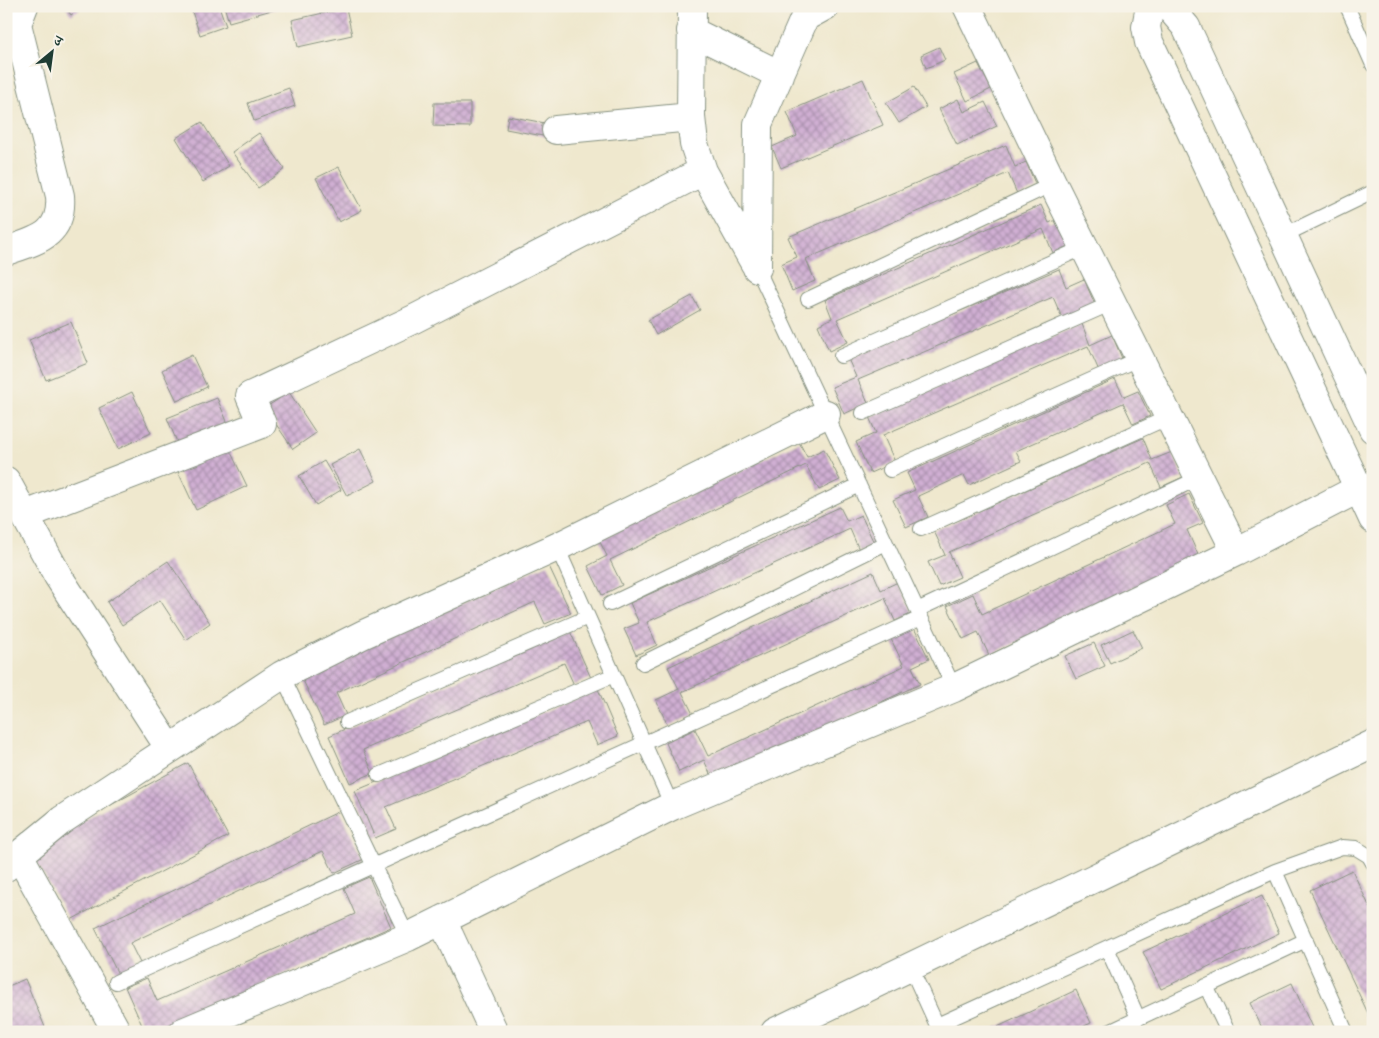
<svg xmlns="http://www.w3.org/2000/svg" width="1379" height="1038" viewBox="0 0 1379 1038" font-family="'Libre Bodoni','Noto Serif Devanagari',serif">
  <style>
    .building { fill: url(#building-cross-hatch) }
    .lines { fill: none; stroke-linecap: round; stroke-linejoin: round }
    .service-casing { stroke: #879281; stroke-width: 16 }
    .minor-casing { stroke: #879281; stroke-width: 30 }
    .tertiary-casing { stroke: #879281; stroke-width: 30 }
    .service { stroke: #fff; stroke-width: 14 }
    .minor { stroke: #fff; stroke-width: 28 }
    .tertiary { stroke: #fff; stroke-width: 28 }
  </style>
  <defs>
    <pattern id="building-cross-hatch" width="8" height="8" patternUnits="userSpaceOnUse" patternTransform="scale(1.25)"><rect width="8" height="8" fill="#d0afd3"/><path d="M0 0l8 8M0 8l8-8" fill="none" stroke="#a890ac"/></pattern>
  </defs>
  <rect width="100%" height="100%" fill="#f7f3e8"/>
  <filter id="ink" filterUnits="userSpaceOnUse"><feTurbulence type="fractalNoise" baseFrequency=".02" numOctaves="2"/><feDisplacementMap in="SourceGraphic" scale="10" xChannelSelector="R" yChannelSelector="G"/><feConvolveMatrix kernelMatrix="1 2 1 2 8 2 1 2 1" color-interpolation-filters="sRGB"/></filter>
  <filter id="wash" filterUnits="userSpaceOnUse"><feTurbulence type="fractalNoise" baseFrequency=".0096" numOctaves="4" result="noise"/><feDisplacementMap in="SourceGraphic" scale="20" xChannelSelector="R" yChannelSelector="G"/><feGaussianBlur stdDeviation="1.12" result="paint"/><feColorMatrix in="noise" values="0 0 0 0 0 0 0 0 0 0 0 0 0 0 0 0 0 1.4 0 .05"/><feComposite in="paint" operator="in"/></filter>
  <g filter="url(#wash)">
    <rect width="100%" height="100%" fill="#efe8ce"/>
    <g id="blocks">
      <path class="building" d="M65 6H84L71 15Z
        M190 6H219L226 26 200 35Z
        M224 6H278L279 8 229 22Z
        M346 8 352 35 298 47 292 20Z
        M939 47 945 60 926 68 921 55Z
        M978 63 991 89 967 101 954 74Z
        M863 79 883 125 781 168 772 147 797 136 787 112Z
        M914 87 926 107 899 123 886 103Z
        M289 88 295 106 254 121 248 103Z
        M958 99 964 112 985 102 997 126 957 145 939 109Z
        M434 103H470V127L433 126Z
        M508 116 550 124 548 137 506 129Z
        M202 122 229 166 203 182 176 138Z
        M259 133 285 169 258 188 232 152Z
        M1006 145 1015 167 1026 162 1037 188 1018 196 1008 173 806 259 815 281 792 291 781 264 797 257 788 237Z
        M339 167 362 210 339 222 316 178Z
        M1041 205 1049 223 1063 217 1074 243 1053 253 1043 229 837 319 848 342 829 351 818 325 832 318 825 300Z
        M1059 269 1066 287 1084 279 1096 307 1063 320 1053 297 858 380 868 403 844 414 832 387 856 377 848 359Z
        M692 296 700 310 656 335 648 320Z
        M71 322 88 363 46 380 29 340Z
        M1082 324 1090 345 1112 335 1124 363 1100 373 1088 346 883 435 895 462 870 473 856 442 876 433 869 417Z
        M192 355 207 387 177 401 162 370Z
        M1115 379 1124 397 1138 391 1150 416 1133 424 1123 403 1016 451 1021 461 969 485 964 475 918 496 928 517 906 527 893 500 915 490 907 473Z
        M132 392 151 433 118 449 99 408Z
        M289 392 316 433 293 449 265 408Z
        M217 398 232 433 182 454 167 418Z
        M1143 438 1152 460 1172 452 1183 477 1161 487 1150 463 949 552 960 577 939 586 928 562 945 555 934 531Z
        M225 440 247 486 196 510 174 463Z
        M799 442 807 457 824 449 840 480 819 490 806 465 610 560 622 585 602 595 588 566 607 556 599 540Z
        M360 449 376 481 347 496 330 465Z
        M324 461 341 490 316 505 299 476Z
        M1189 494 1203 523 1187 530 1199 557 989 655 978 632 963 639 947 606 973 594 982 614 1175 524 1166 505Z
        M840 507 847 521 861 515 875 545 860 552 850 529 647 622 657 645 636 655 624 629 639 623 630 603Z
        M168 561 210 623 186 640 160 600 122 625 107 602Z
        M548 564 571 613 545 624 535 602 336 693 346 715 324 725 301 676Z
        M873 572 881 590 898 582 913 613 895 621 885 598 682 692 693 714 668 726 656 700 679 689 668 667Z
        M914 628 929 659 912 667 920 684 713 780 704 760 679 772 666 743 695 729 708 756 904 666 891 639Z
        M1133 630 1142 648 1110 663 1101 645Z
        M570 631 591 678 574 685 564 663 363 750 373 773 350 783 329 736Z
        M1094 643 1105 666 1076 679 1065 656Z
        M598 689 618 736 597 745 587 722 386 807 396 829 375 838 355 791Z
        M188 763 228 836 69 921 30 849Z
        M340 811 364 859 334 873 323 851 130 943 141 965 119 976 95 928Z
        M1352 870 1373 914V1024L1310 890Z
        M369 877 391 927 152 1032H145L125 987 147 978 157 1001 355 914 344 888Z
        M1262 896 1279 933 1161 989 1143 952Z
        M25 979 47 1032H6V987Z
        M1292 983 1314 1032H1264L1250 1003Z
        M1076 990 1091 1023 1071 1032H987Z"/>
    </g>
  </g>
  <g filter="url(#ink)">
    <use href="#blocks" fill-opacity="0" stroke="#879281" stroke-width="1"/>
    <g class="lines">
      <defs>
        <path id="service" d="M1347 6 1373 65
          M1282 236 1373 192
          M757 268 954 688
          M808 299 1053 184
          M841 356 1085 247
          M863 413 1112 303
          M890 470 1140 358
          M921 529 1169 417
          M557 547 672 806
          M610 604 859 485
          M917 610 1199 478
          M643 663 886 543
          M282 675 408 937
          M347 722 588 617
          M379 775 614 675
          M1275 871 1342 847 1356 848 1369 856 1373 863
          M1107 948 1138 1018
          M910 966 940 1032
          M116 982 921 618
          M1206 986 1228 1032
          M937 1025 1275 871 1346 1032
          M1109 1032 1306 940"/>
        <path id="minor" d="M692 6 691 117 694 144 703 171 755 264
          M967 6 1053 184 1236 552
          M691 31 780 75
          M556 130 691 117
          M6 251C38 240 63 235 60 196L17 24 24 6
          M757 268 758 124 805 17 825 6
          M6 481 58 576 170 749
          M25 515 262 424 250 396 412 320 703 171
          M19 855 117 1032
          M6 867 19 855 62 820 282 675 364 634 557 547 826 414
          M442 920 494 1032
          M183 1032 408 937 672 806 954 688 1236 552 1358 489
          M775 1032 1373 744"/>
        <path id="tertiary" d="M1150 6 1146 27 1149 42 1373 519
          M1168 6 1186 27 1373 429"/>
      </defs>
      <use href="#service" class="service-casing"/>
      <use href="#minor" class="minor-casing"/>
      <use href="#tertiary" class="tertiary-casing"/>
      <use href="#service" class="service"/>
      <use href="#minor" class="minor"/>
      <use href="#tertiary" class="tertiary"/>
    </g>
  </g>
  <rect width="1379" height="1038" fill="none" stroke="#f7f3e8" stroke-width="25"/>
  <g transform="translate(52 52) rotate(29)" stroke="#f7f3e8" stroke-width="4" paint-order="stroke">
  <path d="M0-4L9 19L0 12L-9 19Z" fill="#1f3d34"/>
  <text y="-8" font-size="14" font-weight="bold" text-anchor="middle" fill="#1f3d34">उ</text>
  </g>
</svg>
